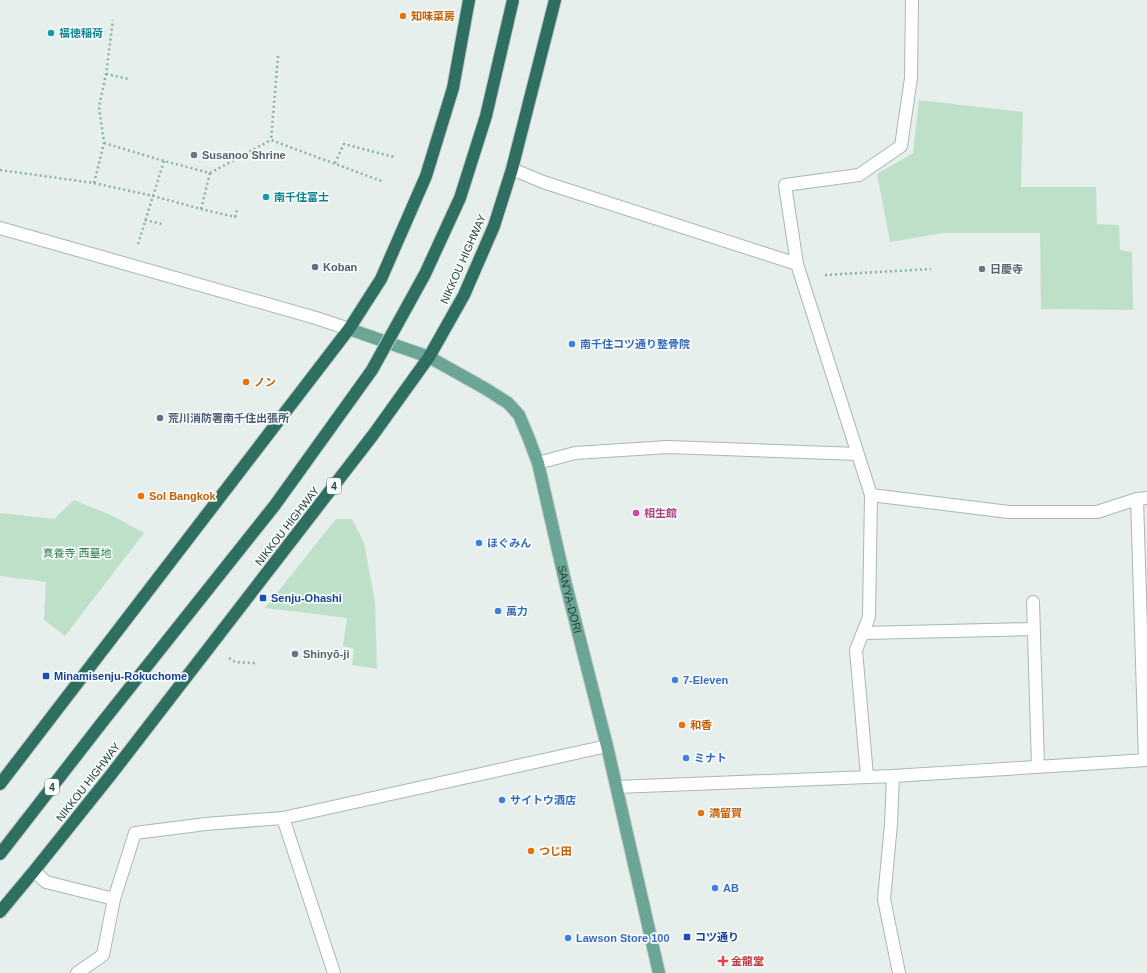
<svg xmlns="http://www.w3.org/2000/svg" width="1147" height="973" viewBox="0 0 1147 973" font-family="Arial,'Noto Sans JP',sans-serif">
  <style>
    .green { fill: #bfe0c8 }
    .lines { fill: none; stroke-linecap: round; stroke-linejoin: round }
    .minor-casing { stroke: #a8b8b2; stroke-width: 14 }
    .major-casing { stroke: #c2cac8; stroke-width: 14 }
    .highway-casing { stroke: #c2cac8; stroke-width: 14 }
    .path { stroke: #86b3a5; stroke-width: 2.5; stroke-dasharray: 2 3; stroke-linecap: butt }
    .minor { stroke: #fff; stroke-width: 12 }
    .major { stroke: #6aa596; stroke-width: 12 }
    .highway { stroke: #2f6f62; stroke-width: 12 }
    .highway-bridge-casing { stroke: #c2cac8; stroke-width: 14; stroke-linecap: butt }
    .highway-bridge { stroke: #2f6f62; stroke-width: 12 }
    .food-dot { fill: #e8710a; stroke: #f7fbf9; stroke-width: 1.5 }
    .culture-dot { fill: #0f9aa8; stroke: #f7fbf9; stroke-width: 1.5 }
    .worship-dot { fill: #6b7280; stroke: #f7fbf9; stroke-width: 1.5 }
    .service-dot { fill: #5c6f8a; stroke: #f7fbf9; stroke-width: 1.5 }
    .shop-dot { fill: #3f7fe0; stroke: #f7fbf9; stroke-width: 1.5 }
    .hotel-dot { fill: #d1479c; stroke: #f7fbf9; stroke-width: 1.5 }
    .transit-dot { fill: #1a4fb4; stroke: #f7fbf9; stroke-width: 1.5 }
    .health-dot { fill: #e0444e; stroke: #f7fbf9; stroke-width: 1.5 }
    .labels { text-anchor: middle; stroke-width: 3.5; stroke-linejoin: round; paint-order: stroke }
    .shield { fill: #f7fbf9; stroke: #637a73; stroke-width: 1 }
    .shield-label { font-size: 10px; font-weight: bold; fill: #24423a }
    .food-label { font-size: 11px; font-weight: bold; fill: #c56008; stroke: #f7fbf9; text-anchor: start }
    .culture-label { font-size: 11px; font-weight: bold; fill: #0d838f; stroke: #f7fbf9; text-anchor: start }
    .worship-label { font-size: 11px; font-weight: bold; fill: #5b616d; stroke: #f7fbf9; text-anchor: start }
    .street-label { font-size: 11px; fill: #24423a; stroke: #f7fbf9 }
    .service-label { font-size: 11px; font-weight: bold; fill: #4e5e75; stroke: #f7fbf9; text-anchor: start }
    .shop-label { font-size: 11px; font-weight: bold; fill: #366cbe; stroke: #f7fbf9; text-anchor: start }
    .hotel-label { font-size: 11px; font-weight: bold; fill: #b23c85; stroke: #f7fbf9; text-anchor: start }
    .park-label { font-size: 11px; fill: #2d7a4b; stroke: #f7fbf9 }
    .transit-label { font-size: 11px; font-weight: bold; fill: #164399; stroke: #f7fbf9; text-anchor: start }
    .health-label { font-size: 11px; font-weight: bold; fill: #be3a42; stroke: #f7fbf9; text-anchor: start }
  </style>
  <rect width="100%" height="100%" fill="#e6efeb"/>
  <path class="green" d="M919 100 1023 112 1021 187H1096L1097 224 1119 225 1120 250 1132 252 1133 310 1041 309 1040 233H944L890 242 877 174 913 153Z
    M74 500 115 517 144 533 65 636 44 620 46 582 0 576V513L54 519Z
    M336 519H352L364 543 375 602 377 669 352 665 354 649 343 646 347 618 265 608Z"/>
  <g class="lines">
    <defs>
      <path id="minor" d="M512 169 543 182 797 264
        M0 228 316 318 349 329
        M538 463 575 453 668 447 858 454
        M871 495 1009 512H1097L1137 499 1147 498
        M1137 499 1145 760
        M1033 602 1038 766
        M863 633 1034 629
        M867 776 856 650 869 617 871 495 797 264 785 185 859 175 901 146 911 78 912 0
        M893 776 891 824 884 899 899 973
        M616 787 893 776 1147 760
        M283 818 334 973
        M34 871 46 882 114 899
        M77 973 103 955 114 899 135 833 206 824 283 818 607 746"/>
      <g id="major">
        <path id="s1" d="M349 329 429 357 486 389 508 403 519 415 529 439 538 463 565 581 607 746 659 973"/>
      </g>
      <path id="highway" d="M0 784 349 329 381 279 426 176 453 88 469 0
        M0 854 104 720
        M0 912 34 871 110 776 373 435 429 357 464 295 494 226 512 169 555 0"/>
    </defs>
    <use href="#minor" class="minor-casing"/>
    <use href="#major" class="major-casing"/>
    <use href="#highway" class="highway-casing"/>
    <path class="path" d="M278 56 271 140 384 182
      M106 74 129 79
      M104 143 164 161 210 173 271 140
      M335 163 344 144 394 157
      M0 170 94 183 104 143 99 107 106 74 113 20
      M94 183 153 196 201 209 235 217 237 210
      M201 209 210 173
      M145 220 162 224
      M138 244 164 161
      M825 275 931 269
      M229 658 235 662 255 663"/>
    <use href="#minor" class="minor"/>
    <use href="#major" class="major"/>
    <use href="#highway" class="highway"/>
    <defs>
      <path id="highway-bridge" d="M104 720 275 505 372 370 425 274 460 198 486 116 513 0"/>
    </defs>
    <use href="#highway-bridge" class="highway-bridge-casing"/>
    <use href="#highway-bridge" class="highway-bridge"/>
  </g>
  <g class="food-dot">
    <circle cx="403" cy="16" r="4"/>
    <circle cx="246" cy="382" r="4"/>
    <circle cx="141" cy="496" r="4"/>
    <circle cx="682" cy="725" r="4"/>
    <circle cx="701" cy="813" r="4"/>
    <circle cx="531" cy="851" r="4"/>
  </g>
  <g class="culture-dot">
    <circle cx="51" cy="33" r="4"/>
    <circle cx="266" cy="197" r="4"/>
  </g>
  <g class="worship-dot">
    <circle cx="194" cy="155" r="4"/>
    <circle cx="982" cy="269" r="4"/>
    <circle cx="295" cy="654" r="4"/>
  </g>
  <g class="service-dot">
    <circle cx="315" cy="267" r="4"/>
    <circle cx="160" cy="418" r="4"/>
  </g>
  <g class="shop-dot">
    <circle cx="572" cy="344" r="4"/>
    <circle cx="479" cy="543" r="4"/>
    <circle cx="498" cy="611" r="4"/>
    <circle cx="675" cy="680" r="4"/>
    <circle cx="686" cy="758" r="4"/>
    <circle cx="502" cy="800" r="4"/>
    <circle cx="715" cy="888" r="4"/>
    <circle cx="568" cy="938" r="4"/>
  </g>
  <circle class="hotel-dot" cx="636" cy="513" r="4"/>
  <g class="transit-dot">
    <rect x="259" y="594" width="8" height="8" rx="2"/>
    <rect x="42" y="672" width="8" height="8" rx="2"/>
    <rect x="683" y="933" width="8" height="8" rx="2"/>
  </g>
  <path class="health-dot" d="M721 955h4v4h4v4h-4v4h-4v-4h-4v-4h4z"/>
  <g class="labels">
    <g class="shield">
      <rect x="327" y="478" width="14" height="16" rx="3"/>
      <rect x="45" y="779" width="14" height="16" rx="3"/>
    </g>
    <g class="shield-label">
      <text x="334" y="490">4</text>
      <text x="52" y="791">4</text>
    </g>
    <g class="food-label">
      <text x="411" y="20">知味菜房</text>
      <text x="254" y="386">ノン</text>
      <text x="149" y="500">Sol Bangkok</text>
      <text x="690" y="729">和香</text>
      <text x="709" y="817">満留賀</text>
      <text x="539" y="855">つじ田</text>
    </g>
    <g class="culture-label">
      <text x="59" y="37">福徳稲荷</text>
      <text x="274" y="201">南千住富士</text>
    </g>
    <g class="worship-label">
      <text x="202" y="159">Susanoo Shrine</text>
      <text x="990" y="273">日慶寺</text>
      <text x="303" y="658">Shinyō-ji</text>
    </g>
    <g class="street-label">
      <text transform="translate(463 259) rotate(-66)" y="4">NIKKOU HIGHWAY</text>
      <text transform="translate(287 526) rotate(-52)" y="4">NIKKOU HIGHWAY</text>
      <text dy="4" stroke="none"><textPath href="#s1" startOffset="384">SAN'YA-DORI</textPath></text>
      <text transform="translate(88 782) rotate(-52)" y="4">NIKKOU HIGHWAY</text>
    </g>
    <g class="service-label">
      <text x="323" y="271">Koban</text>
      <text x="168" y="422">荒川消防署南千住出張所</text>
    </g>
    <g class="shop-label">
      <text x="580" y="348">南千住コツ通り整骨院</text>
      <text x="487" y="547">ほぐみん</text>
      <text x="506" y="615">萬力</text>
      <text x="683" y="684">7-Eleven</text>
      <text x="694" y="762">ミナト</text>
      <text x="510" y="804">サイトウ酒店</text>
      <text x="723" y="892">AB</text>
      <text x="576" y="942">Lawson Store 100</text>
    </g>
    <g class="hotel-label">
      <text x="644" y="517">相生館</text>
    </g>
    <g class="park-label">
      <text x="77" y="557">真養寺 西墓地</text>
    </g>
    <g class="transit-label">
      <text x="271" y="602">Senju-Ohashi</text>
      <text x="54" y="680">Minamisenju-Rokuchome</text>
      <text x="695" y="941">コツ通り</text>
    </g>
    <g class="health-label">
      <text x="731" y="965">金龍堂</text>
    </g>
  </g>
</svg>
